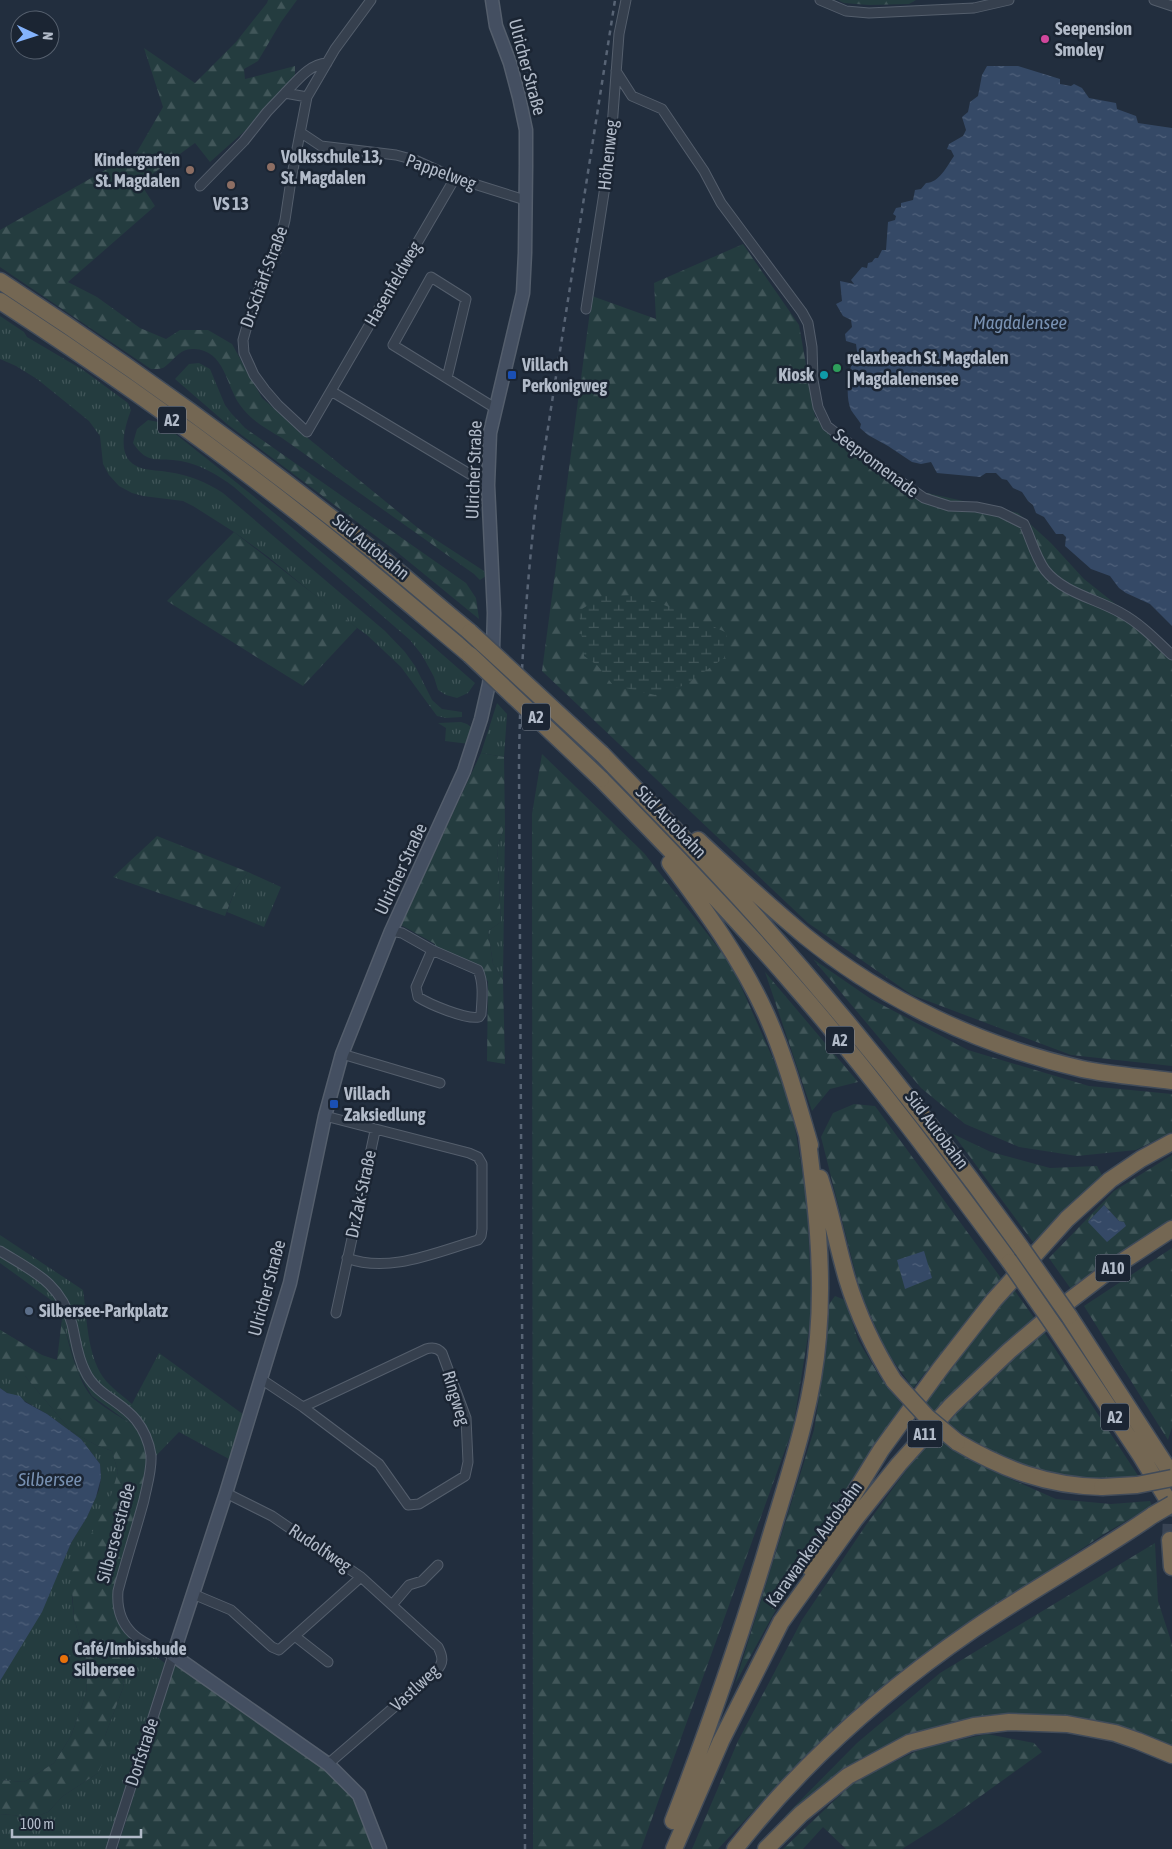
<svg xmlns="http://www.w3.org/2000/svg" width="1172" height="1849" viewBox="0 0 1172 1849" font-family="'Asap Condensed',sans-serif">
  <style>
    .grass { fill: url(#grass-tufts) }
    .forest { fill: url(#forest-firs); fill-rule: evenodd }
    .wetland { fill: url(#wetland-marsh) }
    .water { fill: url(#water-ripples) }
    .lines { fill: none; stroke-linecap: round; stroke-linejoin: round }
    .highway-tunnel { stroke: #384353; stroke-width: 16; stroke-dasharray: 16 8; stroke-linecap: butt }
    .street-casing { stroke: #545e6c; stroke-width: 11 }
    .secondary-casing { stroke: #545e6c; stroke-width: 15 }
    .highway-casing { stroke: #414b59; stroke-width: 19 }
    .street { stroke: #36404e; stroke-width: 9 }
    .secondary { stroke: #444f61; stroke-width: 12 }
    .highway { stroke: #746753; stroke-width: 16 }
    .rail { stroke: #586475; stroke-width: 2.5; stroke-dasharray: 5 5; stroke-linecap: butt }
    .highway-bridge-casing { stroke: #414b59; stroke-width: 19; stroke-linecap: butt }
    .highway-bridge { stroke: #746753; stroke-width: 16 }
    .hotel-dot { fill: #d1479c; stroke: #1b2533; stroke-width: 2 }
    .education-dot { fill: #8d6e63; stroke: #1b2533; stroke-width: 2 }
    .leisure-dot { fill: #2e9e5b; stroke: #1b2533; stroke-width: 2 }
    .transit-dot { fill: #1a4fb4; stroke: #1b2533; stroke-width: 2 }
    .culture-dot { fill: #0f9aa8; stroke: #1b2533; stroke-width: 2 }
    .service-dot { fill: #5c6f8a; stroke: #1b2533; stroke-width: 2 }
    .food-dot { fill: #e8710a; stroke: #1b2533; stroke-width: 2 }
    .labels { text-anchor: middle; stroke-width: 5; stroke-linejoin: round; paint-order: stroke }
    .shield { fill: #1b2533; stroke: #858e9c; stroke-width: 1 }
    .shield-label { font-size: 16px; font-weight: bold; fill: #b2bbc9 }
    .poi-label { font-size: 18px; font-weight: bold; fill: #b2bbc9; stroke: #1b2533; text-anchor: start }
    .street-label { font-size: 18px; fill: #b2bbc9; stroke: #1b2533 }
    .water-label { font-size: 19px; font-style: italic; fill: #7891b2; stroke: #1b2533 }
  </style>
  <defs>
    <pattern id="grass-tufts" width="24" height="20" patternUnits="userSpaceOnUse" patternTransform="scale(1.25)"><rect width="24" height="20" fill="#243c3f"/><path d="M3 7l-1-3M5 7V3M7 7l1-3M15 17l-1-3M17 17v-4M19 17l1-3" fill="none" stroke="#415659"/></pattern>
    <pattern id="forest-firs" width="22" height="20" patternUnits="userSpaceOnUse" patternTransform="scale(1.25)"><rect width="22" height="20" fill="#243c3f"/><path d="M5 1l3.5 6h-7zM16 11l3.5 6h-7z" fill="#415659"/></pattern>
    <pattern id="wetland-marsh" width="20" height="14" patternUnits="userSpaceOnUse" patternTransform="scale(1.25)"><rect width="20" height="14" fill="#243c3f"/><path d="M1 5h8M5 5V1M11 12h8M15 12V8" fill="none" stroke="#415659"/></pattern>
    <pattern id="water-ripples" width="26" height="14" patternUnits="userSpaceOnUse" patternTransform="scale(1.25)"><rect width="26" height="14" fill="#354966"/><path d="M2 4q2-2 4 0t4 0M15 11q2-2 4 0t4 0" fill="none" stroke="#50617b"/></pattern>
  </defs>
  <rect width="100%" height="100%" fill="#222e3e"/>
  <path class="grass" d="M0 316 24 332 27 337 83 370 128 403 131 410C124 429 115 460 141 468 150 471 160 470 168 472 189 475 206 482 223 493L385 631 405 652 415 666 432 700 442 709 462 712V717L446 718 437 716 401 667 367 635 339 615 267 556 234 532 193 506 183 501 143 496 132 493 119 486 109 475 103 464 100 436 89 421 37 379 16 366 0 359Z
    M199 363 210 369 225 405 231 413 227 424 175 379 189 364Z
    M148 420 158 422 168 428C273 511 376 595 475 683L468 693 457 698 446 695 438 690 434 677 422 655 410 640 234 487C218 475 201 465 181 461 158 457 148 466 133 443L137 429Z
    M497 703 507 714 504 757 481 753Z
    M461 722 467 724 471 727 472 734 469 744 445 741 446 728 438 723Z
    M505 825 503 980 493 964 488 931 501 922 497 848Z
    M248 872 281 887 264 927 227 912 235 890Z
    M0 1235 83 1290C87 1318 87 1353 103 1377 110 1387 123 1396 132 1404L159 1353 244 1415 229 1459 179 1432 152 1460 143 1430 124 1419 92 1396 78 1372 62 1319 51 1300 0 1263Z
    M0 1330 33 1350 25 1376 71 1431 96 1445 112 1451 118 1472 112 1495 72 1597 74 1618 88 1667 86 1694 71 1736 54 1763 24 1782 0 1780V1681L60 1569 71 1543 87 1517 99 1490 101 1478 100 1464 81 1439 47 1414 21 1399 7 1393 0 1388Z
    M129 1635 166 1664 107 1849H0V1814L35 1817 48 1812 63 1796 98 1773 105 1736 123 1688Z"/>
  <path class="forest" d="M268 0H297L281 22 258 61 244 69 245 79 295 66V78L247 129 210 162 195 143 140 183 155 206 68 282 97 297 140 328 166 339 180 330H208L232 344 262 398 309 439 418 528 484 571 486 576 480 580 474 574 282 438C267 429 250 420 240 405 226 386 225 350 194 349 179 348 174 361 163 368 160 369 155 369 151 369L0 267V230L137 152 163 107 144 48 195 83 236 42 267 3Z
    M838 0H916L909 4 869 5 844 3Z
    M743 244 799 325 815 416 830 436 895 486 1018 513 1051 543 1084 579 1172 649V1066L1071 1055 912 995 808 923 542 671 592 296 656 319 654 283Z
    M231 413 245 428 466 583 476 598 479 619 397 552 227 424Z
    M234 532 357 628 303 686 167 601Z
    M481 753 504 757 505 825 497 848 501 922 488 931 493 964 503 980 505 1064 487 1061 488 981 434 954 435 944 401 925Z
    M542 754 644 853 731 964 790 1097 807 1201 812 1311 793 1428 641 1849H533L532 814Z
    M157 836 248 872 235 890 225 916 113 877Z
    M813 959 871 999 968 1050 1089 1086 1172 1094V1132L1136 1150 1077 1156 1019 1147 965 1124 921 1088Z
    M765 972 858 1082 830 1089 812 1111Z
    M854 1104 875 1106 1001 1278 913 1388 886 1351 860 1291 821 1137 833 1113Z
    M953 1134 991 1152 1050 1168 1097 1166 1104 1179 1033 1242Z
    M1172 1155V1224L1073 1292 1049 1258 1114 1191ZM1104 1205 1119 1221 1088 1222Z
    M1172 1248V1427L1168 1440 1084 1306Z
    M1012 1287 1035 1319 934 1413 923 1402Z
    M835 1296 845 1300 858 1340 881 1379 904 1407 830 1512 735 1684 814 1430 826 1353 829 1304Z
    M62 1319C69 1343 76 1377 91 1396 100 1406 130 1423 143 1430L152 1460 114 1592 129 1635 123 1688 105 1736 110 1745 98 1773 63 1796 48 1812 35 1817 0 1814V1780L24 1782 54 1763 71 1736 86 1694 88 1667 74 1618 71 1574 111 1495 118 1472 112 1451 96 1445 71 1431 25 1376 0 1365V1330L42 1355 57 1360Z
    M1042 1329 1139 1477 1096 1480 1038 1470 990 1452 945 1422Z
    M933 1434 963 1455 997 1473 1056 1499 1111 1504 1150 1501 1152 1506 1104 1534 933 1648 806 1755 718 1849H692L738 1741 802 1620 866 1525Z
    M1155 1543 1158 1601 1172 1644V1747L1165 1743 1099 1722 1014 1713 937 1726 862 1758 784 1817 857 1743 940 1673Z
    M174 1664 217 1692 258 1723 329 1772 356 1797 377 1849H120L118 1847Z
    M987 1734 1034 1743 1042 1752 942 1824 902 1849H846L823 1827 803 1849H783L856 1780 923 1748Z"/>
  <path class="wetland" d="M638 595 687 614 727 633 724 658 685 685 655 695 613 685 597 665 584 656 579 611 602 596Z"/>
  <path class="water" d="M987 66H1018L1060 79V84L1071 86 1074 84 1082 88 1089 98 1116 103 1117 109 1136 116 1138 123 1172 128V626L1150 604 1126 593 1119 588 1110 576 1091 569 1065 546 1066 537 1063 534H1056L1044 517 1036 513 1033 505 1028 501 1022 492 1013 488 1007 480 1002 479 996 473H986L980 477 937 473 931 462 921 464 912 462 888 446 868 435 860 428 861 424C858 419 854 415 851 410 845 396 848 374 853 360L858 359 856 344 846 341 845 334 852 327 851 320 843 316 836 304 842 301 840 281 854 284 851 280 862 267 867 268 868 263 872 262 875 258H878L882 250H886L888 222 895 220 896 216 893 214 896 208 901 207V203L913 200 915 190 921 189 926 183C939 183 947 166 954 156L951 150 947 149 949 144 963 136 966 130 962 117 968 112 970 102 978 96 982 75Z
    M1104 1205 1119 1221 1124 1222 1126 1226 1107 1242 1088 1222Z
    M924 1251 932 1278 905 1289 897 1260Z
    M0 1388 7 1393 20 1396 25 1402 47 1414 81 1439 100 1464 101 1478 96 1497 87 1517 71 1543 42 1612 0 1681Z"/>
  <g class="lines">
    <path class="highway-tunnel" d="M1170 1540 1172 1488"/>
    <defs>
      <path id="street" d="M371 0 335 49 307 97 291 180 285 220 278 247 254 301 243 340 244 353 254 375 265 390 278 405 307 432 455 178
        M820 0 846 11 869 13 974 8 1009 0
        M1154 0 1172 6
        M616 71 632 96 662 109 704 171 721 203 802 312 808 323 812 347 813 380 818 407 827 426 884 470 924 498 949 506 976 507 1000 512 1024 524C1031 539 1035 556 1045 570 1063 593 1097 599 1121 613 1141 624 1156 640 1172 655
        M285 93C297 81 309 64 327 63
        M300 132 321 146 396 155 415 160 455 178 525 200
        M200 186 244 141 267 112 285 93 307 97
        M586 309 610 154 619 34 626 0
        M447 378 466 299 431 277 393 345 495 408
        M331 391 488 485
        M391 931 402 933 432 950 416 987 418 997C429 1004 466 1020 479 1017L481 1014C482 1000 484 983 478 970L432 950
        M342 1054 440 1083
        M325 1116 469 1153 478 1157 482 1164V1229L481 1236 478 1240C436 1252 389 1274 347 1258
        M0 1251C34 1272 61 1283 72 1324 76 1340 77 1356 85 1371 95 1394 121 1401 136 1420 144 1430 149 1442 151 1455 152 1470 147 1485 144 1500 136 1530 126 1560 118 1591 115 1630 140 1643 173 1655L111 1849
        M336 1313 375 1131
        M261 1379 303 1407 379 1464 408 1505 419 1504 465 1476 468 1462 466 1418 442 1353C438 1348 432 1347 426 1349L303 1407
        M193 1594 231 1610 272 1647 279 1650 361 1577 272 1516 226 1493
        M392 1605 409 1585 422 1581 438 1565
        M296 1637 328 1662
        M328 1764 436 1671C444 1663 443 1657 438 1647L361 1577"/>
      <path id="secondary" d="M380 1849 359 1795 328 1764 173 1655 226 1493 290 1283 325 1116 342 1054 391 931 464 771 481 719 489 684 493 649 494 613 488 485 490 433 523 293 525 253 526 165V130L519 97 510 63 496 26 492 0"/>
      <path id="highway" d="M0 281C128 364 252 454 371 549 404 576 437 605 470 632
        M0 301C111 373 219 450 322 532 372 572 421 614 470 655
        M602 754C648 802 695 849 740 899 841 1010 935 1128 1022 1249
        M601 779C666 845 731 912 792 983 870 1072 940 1167 1010 1262
        M698 840C732 872 769 906 805 936 885 1001 981 1046 1082 1069 1111 1075 1142 1077 1172 1081
        M670 863C706 911 741 959 766 1014 785 1056 797 1101 810 1145
        M820 1178C831 1211 837 1245 847 1279 858 1315 874 1349 894 1381
        M1069 1316 1172 1475
        M1055 1327 1141 1456 1172 1507
        M957 1442C1003 1469 1047 1486 1102 1487
        M1170 1540 1172 1567
        M809 1567 881 1450 940 1369 994 1300 1067 1219 1110 1180 1141 1159 1172 1142
        M673 1821C710 1725 744 1627 773 1528 792 1465 813 1403 818 1337 824 1269 816 1202 807 1134
        M674 1849 721 1741 781 1622 855 1519 899 1464 951 1406 1009 1351 1056 1311 1111 1269 1172 1229
        M735 1849C801 1764 885 1690 974 1629 1033 1589 1095 1555 1153 1515
        M766 1849 801 1814 848 1776 909 1743 974 1726 1009 1722 1067 1724 1115 1733 1138 1741 1172 1755"/>
    </defs>
    <use href="#street" class="street-casing"/>
    <use href="#secondary" class="secondary-casing"/>
    <use href="#highway" class="highway-casing"/>
    <use href="#street" class="street"/>
    <use href="#secondary" class="secondary"/>
    <use href="#highway" class="highway"/>
    <path class="rail" d="M525 1849 519 764C520 677 526 591 536 504L615 0"/>
    <defs>
      <path id="highway-bridge" d="M470 632 602 754
        M470 655 601 779
        M1022 1249 1069 1316
        M1010 1262 1055 1327
        M894 1381 927 1417 957 1442
        M1102 1487 1137 1485 1172 1478
        M1153 1515 1172 1504"/>
    </defs>
    <use href="#highway-bridge" class="highway-bridge-casing"/>
    <use href="#highway-bridge" class="highway-bridge"/>
  </g>
  <circle class="hotel-dot" cx="1045" cy="39" r="5"/>
  <g class="education-dot">
    <circle cx="271" cy="167" r="5"/>
    <circle cx="190" cy="170" r="5"/>
    <circle cx="231" cy="185" r="5"/>
  </g>
  <circle class="leisure-dot" cx="837" cy="368" r="5"/>
  <g class="transit-dot">
    <rect x="507" y="370" width="10" height="10" rx="2.5"/>
    <rect x="329" y="1099" width="10" height="10" rx="2.5"/>
  </g>
  <circle class="culture-dot" cx="824" cy="375" r="5"/>
  <circle class="service-dot" cx="29" cy="1311" r="5"/>
  <circle class="food-dot" cx="64" cy="1659" r="5"/>
  <g class="labels">
    <g class="shield">
      <rect x="158" y="406.5" width="28" height="27" rx="4"/>
      <rect x="522" y="703.5" width="28" height="27" rx="4"/>
      <rect x="826" y="1026.5" width="28" height="27" rx="4"/>
      <rect x="1095.5" y="1254.5" width="35" height="27" rx="4"/>
      <rect x="1101" y="1403.5" width="28" height="27" rx="4"/>
      <rect x="907.5" y="1420.5" width="35" height="27" rx="4"/>
    </g>
    <g class="shield-label">
      <text x="172" y="426">A2</text>
      <text x="536" y="723">A2</text>
      <text x="840" y="1046">A2</text>
      <text x="1113" y="1274">A10</text>
      <text x="1115" y="1423">A2</text>
      <text x="925" y="1440">A11</text>
    </g>
    <g class="poi-label">
      <text x="1055" y="35">Seepension<tspan x="1055" dy="21">Smoley</tspan></text>
      <text x="281" y="163">Volksschule 13,<tspan x="281" dy="21">St. Magdalen</tspan></text>
      <text x="180" y="166" text-anchor="end">Kindergarten<tspan x="180" dy="21">St. Magdalen</tspan></text>
      <text x="231" y="210" text-anchor="middle">VS 13</text>
      <text x="847" y="364">relaxbeach St. Magdalen<tspan x="847" dy="21">| Magdalenensee</tspan></text>
      <text x="522" y="371">Villach<tspan x="522" dy="21">Perkonigweg</tspan></text>
      <text x="814" y="381" text-anchor="end">Kiosk</text>
      <text x="344" y="1100">Villach<tspan x="344" dy="21">Zaksiedlung</tspan></text>
      <text x="39" y="1317">Silbersee-Parkplatz</text>
      <text x="74" y="1655">Café/Imbissbude<tspan x="74" dy="21">Silbersee</tspan></text>
    </g>
    <g class="street-label">
      <text transform="translate(527 67) rotate(75)" y="6">Ulricher Straße</text>
      <text transform="translate(608 155) rotate(-84)" y="6">Höhenweg</text>
      <text transform="translate(441 172) rotate(20)" y="6">Pappelweg</text>
      <text transform="translate(264 277) rotate(-70)" y="6">Dr.Schärf-Straße</text>
      <text transform="translate(393 284) rotate(-60)" y="6">Hasenfeldweg</text>
      <text transform="translate(876 463) rotate(37)" y="6">Seepromenade</text>
      <text transform="translate(474 470) rotate(-88)" y="6">Ulricher Straße</text>
      <text transform="translate(371 547) rotate(39)" y="6">Süd Autobahn</text>
      <text transform="translate(671 822) rotate(46)" y="6">Süd Autobahn</text>
      <text transform="translate(401 869) rotate(-65)" y="6">Ulricher Straße</text>
      <text transform="translate(937 1130) rotate(53)" y="6">Süd Autobahn</text>
      <text transform="translate(361 1194) rotate(-78)" y="6">Dr.Zak-Straße</text>
      <text transform="translate(267 1288) rotate(-75)" y="6">Ulricher Straße</text>
      <text transform="translate(456 1398) rotate(73)" y="6">Ringweg</text>
      <text transform="translate(116 1533) rotate(-75)" y="6">Silberseestraße</text>
      <text transform="translate(814 1544) rotate(-54)" y="6">Karawanken Autobahn</text>
      <text transform="translate(320 1548) rotate(34)" y="6">Rudolfweg</text>
      <text transform="translate(415 1688) rotate(-43)" y="6">Vastlweg</text>
      <text transform="translate(142 1752) rotate(-72)" y="6">Dorfstraße</text>
    </g>
    <g class="water-label">
      <text x="1020" y="329">Magdalensee</text>
      <text x="50" y="1486">Silbersee</text>
    </g>
  </g>
  <g transform="translate(35 35) rotate(94)"><circle r="24" fill="#1b2533" stroke="#57616f"/>
  <path d="M0-4L9 19L0 12L-9 19Z" fill="#84b3fc"/>
  <text y="-8" font-size="14" font-weight="bold" text-anchor="middle" fill="#b2bbc9">N</text>
  </g>
  <path d="M12 1829v8h129v-8" fill="none" stroke="#b2bbc9" stroke-width="2.5"/>
  <text x="20" y="1829" font-size="15" fill="#b2bbc9" stroke="#1b2533" stroke-width="4" paint-order="stroke">100 m</text>
</svg>
